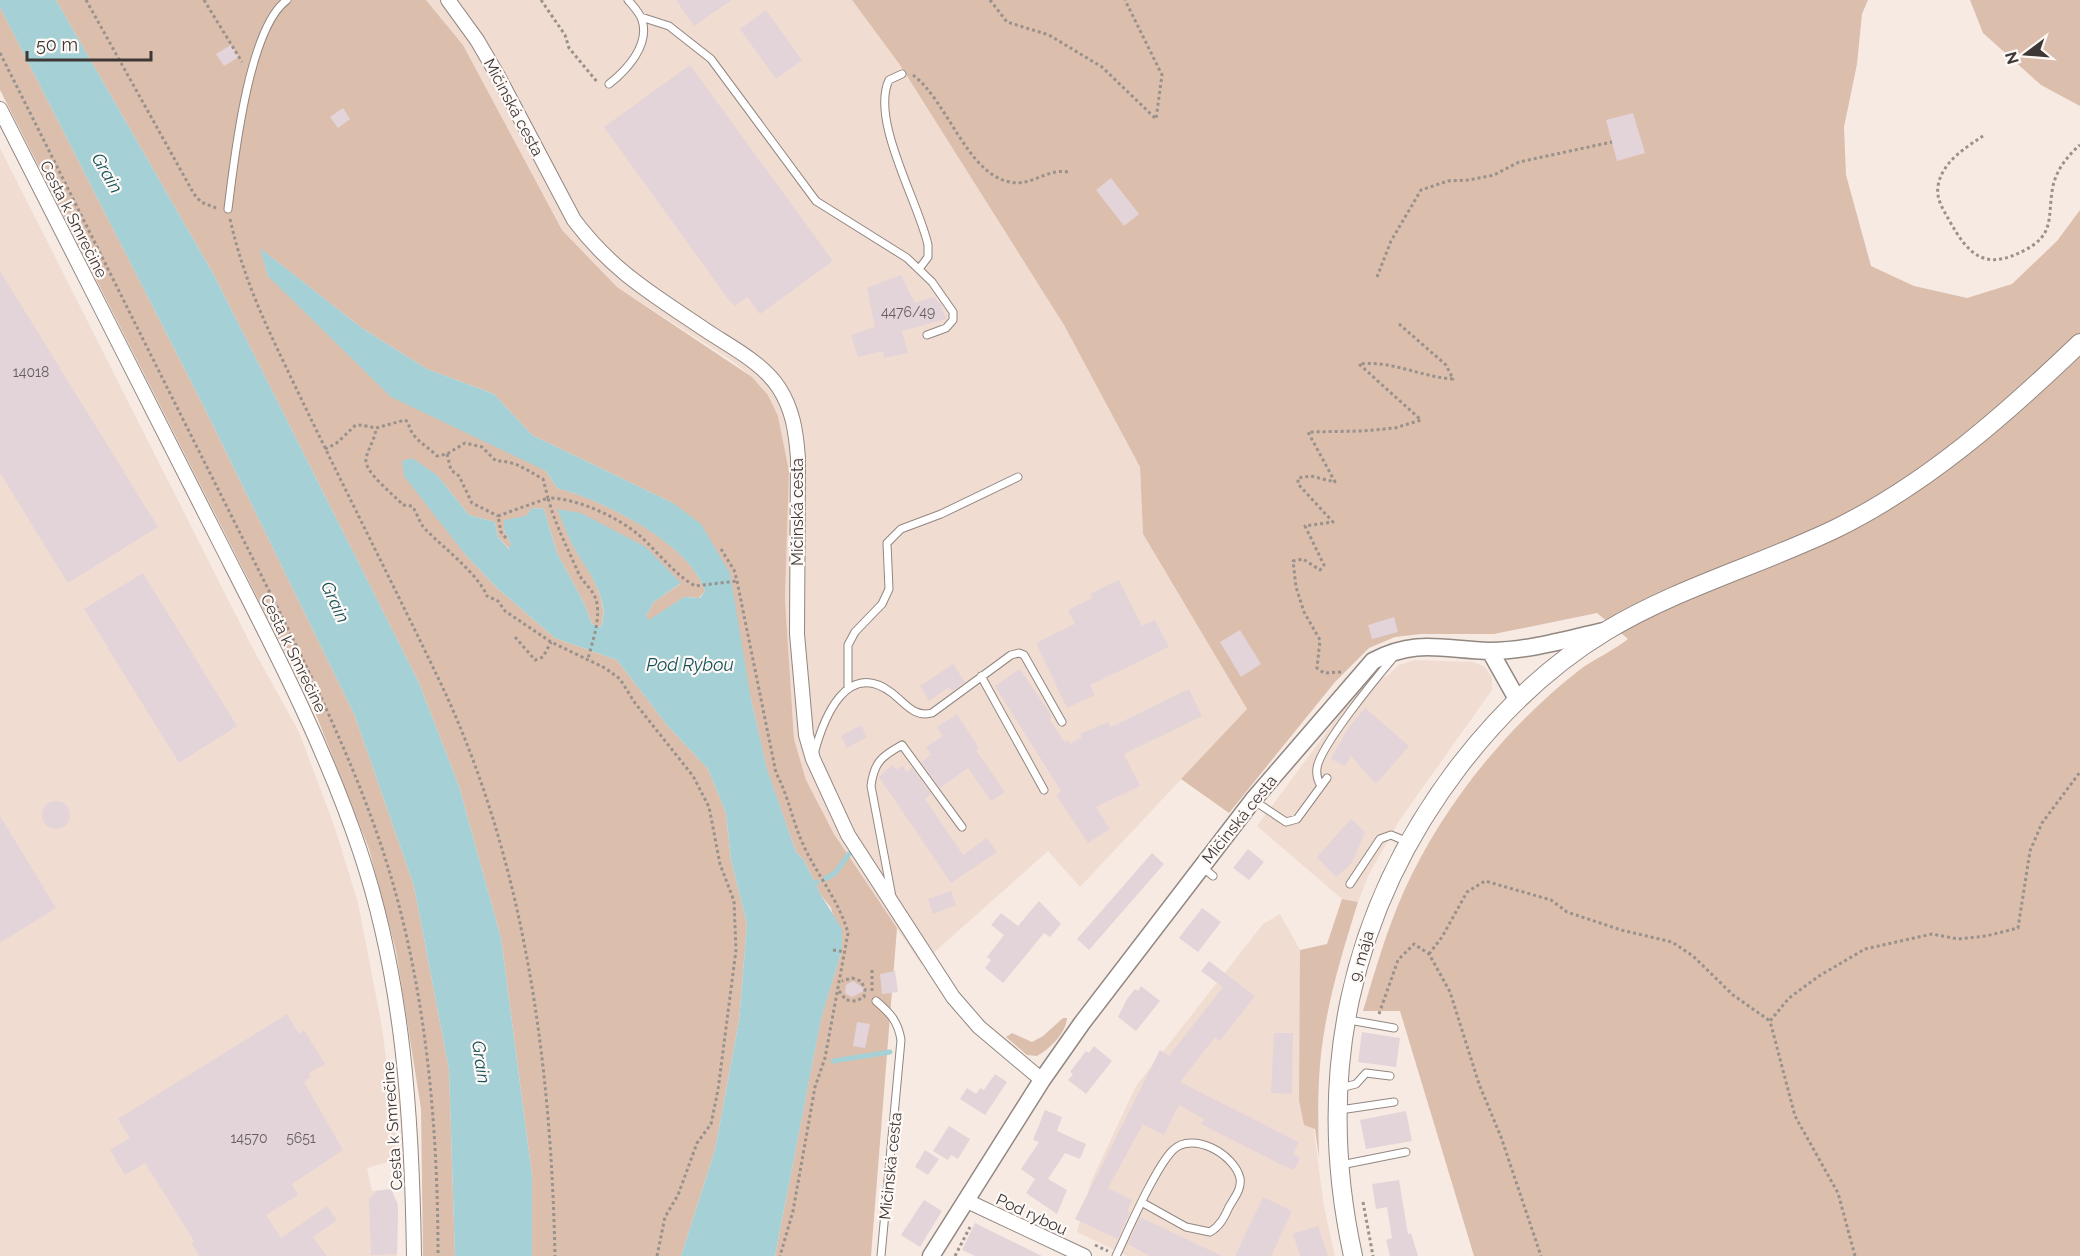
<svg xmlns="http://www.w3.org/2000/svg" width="2080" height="1256" viewBox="0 0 2080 1256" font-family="Raleway,sans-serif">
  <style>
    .built { fill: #f0dcd1 }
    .green { fill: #dcbead }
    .water { fill: #a5d0d6 }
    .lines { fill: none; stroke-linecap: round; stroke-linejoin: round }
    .stream { stroke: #a5d0d6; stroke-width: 5 }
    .building { fill: #e3d4d9 }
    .service-casing { stroke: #928781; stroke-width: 9 }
    .minor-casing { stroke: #928781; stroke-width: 16 }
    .tertiary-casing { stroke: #928781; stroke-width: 19 }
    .secondary-casing { stroke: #928781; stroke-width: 20 }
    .path { stroke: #99918c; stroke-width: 3; stroke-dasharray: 3 3; stroke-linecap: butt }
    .service { stroke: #fff; stroke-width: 7 }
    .minor { stroke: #fff; stroke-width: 14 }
    .tertiary { stroke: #fff; stroke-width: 16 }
    .secondary { stroke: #fff; stroke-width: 18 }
    .labels { text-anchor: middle; stroke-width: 4.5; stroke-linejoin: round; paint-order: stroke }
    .number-label { font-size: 14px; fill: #665f5f }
    .street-label { font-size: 16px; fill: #3d3836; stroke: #fef9f6 }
    .water-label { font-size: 18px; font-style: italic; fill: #17535a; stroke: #fef9f6 }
  </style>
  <rect width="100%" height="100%" fill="#f6eae3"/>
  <path class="built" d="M426 0H852L900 65 1064 325 1140 467 1143 534 1247 709 1080 887 1048 851 921 964 834 834 806 780 794 739 785 599 789 471 778 416 768 395 752 377 732 361 617 287 562 230 463 45Z
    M0 148 252 647 299 732 335 828 358 903 382 1027 396 1139 394 1151 388 1162 367 1168 372 1191 391 1189 398 1205 397 1256H0Z
    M1415 660 1473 662 1485 667 1492 677V690L1399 821 1368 876 1358 902 1342 899 1257 826 1357 691 1388 675 1399 665Z
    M1280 914 1300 950V1025L1324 1207 1335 1256H1127L1077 1232 1091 1182 1136 1086 1263 924Z"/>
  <path class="green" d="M56 0H426L463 45 562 230 617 287 752 377 768 395 778 416 789 471 785 599 794 739 806 780 834 834 897 928 871 1256H775L821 1018 842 950 831 908 821 895 804 860 796 852 767 770 751 699 673 503 532 435 494 394 427 369 362 328 261 249 268 276 546 471 557 488C603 500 690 543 705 591L699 598 684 597 649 621 646 616 654 602 680 584 570 540C584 565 611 597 601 627L592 624 584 603 557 553 544 509 532 508 526 516 504 530 511 544 510 549 498 537 495 522 469 515 437 475 465 554 496 587 555 638 617 660 667 725 708 769 726 813 731 860 747 924 739 1021 715 1150 681 1256H532V1175L501 938 459 786 419 683 214 275Z
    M852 0H1868L1862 14 1857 64 1844 127 1846 175 1871 266 1914 286 1967 298 2012 284 2057 241 2080 210V1256H1474L1400 1011H1363C1375 971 1387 929 1404 891 1443 805 1507 726 1582 668 1597 658 1614 650 1628 639L1597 613 1494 634H1421L1395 637 1369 648 1335 682 1229 813 1181 779 1247 709 1143 534 1140 467 1064 325 900 65Z
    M1970 0H2080V106L2041 85 1983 33Z
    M0 7 205 409 355 716 414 886 449 1069 455 1256H423L421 1109 396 951 369 849 313 707 0 90Z
    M1342 899 1358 902C1344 947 1330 992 1323 1039 1317 1078 1318 1119 1319 1158L1315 1129 1304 1125 1299 1100 1300 950 1327 944Z
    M1063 1018H1067C1066 1033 1050 1049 1037 1056L1027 1055 1006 1037 1012 1033 1032 1042 1043 1036Z"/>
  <path class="water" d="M0 0H56L214 275 419 683 459 786 501 938 532 1175V1256H455L449 1069 414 886 355 716 205 409 0 7Z
    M260 248 362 328 427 369 494 394 532 435 673 503 701 524 730 573 751 699 767 769 796 852 804 860 821 895 842 929V950L821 1019 775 1256H681L715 1150 739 1021 747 924 731 860 726 813 708 769 667 725 617 660 555 638 496 587 465 554 404 476 402 461 412 458 437 475 469 515 495 522 498 537 509 549 511 544 504 530V520L526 516 532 508 544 509 557 553 584 603 592 624 601 627C612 597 583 566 570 540 565 530 562 519 557 509L581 513 646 547 681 583 654 602 646 616 649 620 684 597 700 598 705 591C690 543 602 500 557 488L546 471 391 397 268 276Z"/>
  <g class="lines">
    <path class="stream" d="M825 879 835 873 849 854
      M815 884 817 882
      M833 1061 890 1052"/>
  </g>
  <path class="building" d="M676 0H732L694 26Z
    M766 10 802 60 776 79 740 29Z
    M231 45 239 57 224 66 216 54Z
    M690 65 833 261 760 314 747 297 735 306 728 299 604 127Z
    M343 108 350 119 338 128 330 117Z
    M1633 113 1645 153 1617 161 1606 120Z
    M1111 178 1139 214 1124 226 1096 190Z
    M0 271 158 527 68 583 0 473Z
    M901 275 915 303 934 297 941 305 946 319 902 331 908 353 884 358 883 351 858 357 851 335 875 327 867 288Z
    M143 573 237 726 179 763 84 609Z
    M1119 580 1142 626 1155 620 1169 647 1090 685 1095 695 1067 708 1036 643 1075 624 1068 610 1092 598 1090 594Z
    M1394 617 1398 632 1372 639 1368 625Z
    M1240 630 1261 664 1241 677 1220 642Z
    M953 664 965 682 952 691 949 687 929 701 920 686Z
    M1020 669 1051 715 1050 720 1064 742 1068 740 1070 744 1082 737 1080 734 1108 722 1111 727 1189 689 1202 716 1124 754 1140 786 1096 807 1110 829 1088 843 1056 795 1061 791 995 686Z
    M1365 708 1409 746 1376 784 1351 756 1345 766 1331 759 1348 728Z
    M957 714 979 748 976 750 1005 792 991 801 968 768 940 788 921 762 931 755 926 747 943 736 937 727Z
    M861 725 867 737 847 748 841 736Z
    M892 765 896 770 902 766 907 772 912 768 931 794 925 799 963 855 987 838 997 852 951 883 879 777Z
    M42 815a14 14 0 1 1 28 0a14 14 0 1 1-28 0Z
    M0 816 56 908 0 943Z
    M1351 819 1365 832 1352 863 1336 877 1317 857Z
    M1248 849 1264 862 1249 880 1233 868Z
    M1152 853 1164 864 1089 950 1077 939Z
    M951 891 956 905 933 914 928 899Z
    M1039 901 1061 924 1050 937 1044 933 1003 983 985 968 991 960 987 957 1004 935 991 925 1001 913 1018 926Z
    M1202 908 1221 922 1198 952 1179 938Z
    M1209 961 1255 996 1220 1041 1215 1037 1180 1082 1299 1142 1293 1154 1300 1158 1294 1170 1286 1167 1201 1124 1204 1119 1179 1105 1164 1135 1143 1124 1108 1188 1132 1200 1127 1211 1130 1212 1118 1239 1075 1219 1160 1050 1169 1056 1223 987 1201 971Z
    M895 971 898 992 882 994 880 974Z
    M853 981 866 990 852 997 845 993 846 985Z
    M1141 986 1160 1001 1136 1031 1118 1017 1127 999 1135 989 1138 991Z
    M287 1014 299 1034 304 1030 325 1064 309 1073 311 1077 304 1082 343 1150 292 1184 298 1195 266 1215 281 1238 327 1206 337 1220 313 1237 327 1256H199L192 1244 194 1241 145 1163 125 1175 110 1150 130 1138 118 1119Z
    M857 1022 870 1024 865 1048 853 1046Z
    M1362 1032 1400 1038 1396 1067 1358 1062Z
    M1274 1033H1293L1292 1094 1271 1093Z
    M1094 1046 1112 1061 1086 1094 1068 1080 1073 1074 1070 1072 1086 1051 1089 1053Z
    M995 1074 1007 1082 985 1115 960 1099 967 1088 976 1094 980 1088 984 1090Z
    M1045 1110 1062 1117 1057 1131 1086 1144 1080 1159 1065 1153 1048 1179 1067 1190 1057 1214 1026 1193 1035 1179 1021 1169 1039 1142 1033 1140Z
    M1406 1111 1412 1141 1366 1149 1360 1120Z
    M949 1126 970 1139 958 1159 951 1155 948 1160 933 1151Z
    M925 1150 939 1159 928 1175 915 1167Z
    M1399 1180 1408 1234 1411 1233 1418 1256H1390L1386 1240 1392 1238 1387 1207 1376 1209 1372 1184Z
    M391 1189 398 1205 397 1254 371 1255 369 1199 376 1191Z
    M1263 1197 1292 1211 1271 1256H1235Z
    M924 1200 942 1211 920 1247 901 1235Z
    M1140 1217 1222 1256H1150L1128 1244Z
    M975 1223 995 1233 1042 1256H975L962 1250Z
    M1318 1226 1328 1256H1300L1293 1234Z"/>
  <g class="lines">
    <defs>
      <path id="service" d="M641 17 669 26 711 59 816 201 907 258 932 282 953 312V320L946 328 927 335
        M902 74 889 80C870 120 919 203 928 245V257L919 269
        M609 84C627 70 650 45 642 20 640 13 633 6 628 0
        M228 209C234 162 248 28 287 0
        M981 676 1044 790
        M848 688V645L855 632 882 604 889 589 887 543 901 529 941 514 1018 477
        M814 754C823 720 846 658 892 693 905 703 914 718 932 713L1011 655 1019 653 1024 655 1062 722
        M1321 786C1318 781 1316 775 1317 768 1320 746 1377 677 1393 658
        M1253 800 1286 822 1297 819 1327 778
        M1201 866 1213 876
        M1350 884 1380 839 1391 835 1408 842
        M892 897 871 786C874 762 882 756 902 745L962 827
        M876 1001C890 1013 898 1021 901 1040L881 1256
        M1349 1020 1394 1028
        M1340 1088 1356 1084 1366 1073 1390 1076
        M1340 1110 1394 1102
        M1341 1165 1406 1152
        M1116 1256C1128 1231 1155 1168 1173 1150 1193 1131 1234 1154 1240 1178 1242 1189 1234 1198 1229 1207 1224 1218 1220 1226 1210 1232L1186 1227 1143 1203"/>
      <path id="minor" d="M448 0 477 40 498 76 574 220C613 272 654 295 707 331 731 347 763 363 779 388 793 410 796 432 798 458L797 634 806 735 813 759 848 835 953 997 979 1027 1042 1080
        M0 109C69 246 139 382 208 519 263 628 321 735 360 851 404 982 412 1120 414 1256
        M967 1201 1084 1256"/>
      <path id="tertiary" d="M1490 651 1517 699
        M931 1256 1042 1080 1082 1023 1253 800 1373 661C1417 638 1444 650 1490 651 1528 651 1567 639 1604 631"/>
      <path id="secondary" d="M1353 1256C1314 1078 1349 910 1460 765 1501 712 1548 666 1606 631 1677 588 1760 565 1835 529 1927 484 2006 414 2080 343"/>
    </defs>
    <use href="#service" class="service-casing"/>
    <use href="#minor" class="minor-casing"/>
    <use href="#tertiary" class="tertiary-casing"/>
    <use href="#secondary" class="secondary-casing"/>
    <path class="path" d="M86 0 194 194 201 202 216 208
      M204 0 242 62
      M541 0 565 35 569 48 598 83
      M990 0 1007 22 1049 35 1102 67 1156 119 1162 75 1125 0
      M0 53C76 204 151 356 227 507 282 618 341 727 381 845 425 976 438 1119 438 1256
      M913 75C947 100 967 174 1010 182 1031 187 1047 168 1068 172
      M1983 136C1965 148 1942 162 1938 186 1936 199 1943 209 1949 220 1968 254 1984 272 2025 250 2054 235 2048 218 2052 192 2054 173 2066 157 2080 145
      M230 219C245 285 268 329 296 388 344 488 394 586 442 686 525 863 551 1062 555 1256
      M1377 277 1391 241 1421 190 1448 181 1469 180 1494 175 1519 162 1612 142
      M325 449C331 446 338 443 342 438 359 423 350 423 376 428
      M447 454 451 470 459 476 472 503 498 516
      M506 538 501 532 498 516 548 498C555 524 567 547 578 572 583 584 595 590 597 604 600 622 592 642 588 659
      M721 549 734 570 737 581 776 773C788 795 792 819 802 842 816 874 839 900 848 933L825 1058 815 1087 793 1211 780 1256
      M515 637 535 660 543 657 551 642
      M1341 672 1324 673 1317 668 1320 640 1304 612 1296 587 1293 561 1303 559 1320 570 1324 565 1305 526 1333 522 1298 484V478L1311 476 1335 482 1308 432 1362 431 1395 428 1421 420 1359 364C1391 360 1421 377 1453 379L1446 365 1398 323
      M833 950 846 952
      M1429 954 1442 937 1467 892 1485 881 1551 900 1567 912 1621 930 1672 942 1693 956 1733 995 1770 1021
      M839 991 846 1000 856 1001 864 997 865 989 861 981 852 978 842 981
      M872 991V967
      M1379 1014 1398 960 1414 944 1429 954 1450 992 1479 1084 1501 1137 1541 1256
      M1363 1202 1373 1256
      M1095 1245 1108 1251
      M657 1256 665 1217 678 1195 697 1143 711 1124 718 1090 736 950 734 901 720 864 709 807 693 776 635 703 620 679 605 668 551 642 505 611 498 601 487 596C478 574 444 548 426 530 419 523 418 514 412 506L403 505C393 494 364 472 366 459 368 448 375 440 376 428L405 420 408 422C412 440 424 443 437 456L447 454 465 443 482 447 496 461C517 461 526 470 543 479L548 498C577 498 618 517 640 536 659 553 673 573 695 586L737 581
      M955 1256 970 1227
      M1855 1256 1838 1193 1795 1116 1770 1021 1789 998 1819 976 1865 949 1932 934 1958 939 1986 936 2018 928 2030 851 2042 823 2080 772"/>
    <use href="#service" class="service"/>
    <use href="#minor" class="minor"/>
    <use href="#tertiary" class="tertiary"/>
    <use href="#secondary" class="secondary"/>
  </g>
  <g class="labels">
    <g class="number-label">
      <text x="908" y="317">4476/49</text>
      <text x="31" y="377">14018</text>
      <text x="249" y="1143">14570</text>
      <text x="301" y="1143">5651</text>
    </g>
    <g class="street-label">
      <text transform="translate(514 107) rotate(62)" y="6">Mičinská cesta</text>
      <text transform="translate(74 219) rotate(63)" y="6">Cesta k Smrečine</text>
      <text transform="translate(797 512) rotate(-90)" y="6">Mičinská cesta</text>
      <text transform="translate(294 653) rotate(64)" y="6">Cesta k Smrečine</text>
      <text transform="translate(1239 819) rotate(-51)" y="6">Mičinská cesta</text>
      <text transform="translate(1361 956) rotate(-74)" y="6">9. mája</text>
      <text transform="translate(392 1126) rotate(-94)" y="6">Cesta k Smrečine</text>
      <text transform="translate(890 1166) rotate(-84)" y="6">Mičinská cesta</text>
      <text transform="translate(1032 1214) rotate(25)" y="6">Pod rybou</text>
    </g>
    <g class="water-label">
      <text transform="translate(107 173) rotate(60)" y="6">Grain</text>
      <text transform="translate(335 602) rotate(65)" y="6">Grain</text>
      <text x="690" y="671">Pod Rybou</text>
      <text transform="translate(481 1062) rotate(82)" y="6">Grain</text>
    </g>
  </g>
  <g transform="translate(2026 54) rotate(254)" stroke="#fef9f6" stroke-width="4.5" paint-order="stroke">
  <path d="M0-4.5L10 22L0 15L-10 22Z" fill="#3d3836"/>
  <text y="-9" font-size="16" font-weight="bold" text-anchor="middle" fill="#3d3836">N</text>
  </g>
  <path d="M27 51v9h124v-9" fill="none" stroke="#3d3836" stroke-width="3"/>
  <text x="36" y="51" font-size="18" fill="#3d3836" stroke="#fef9f6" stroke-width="4.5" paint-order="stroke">50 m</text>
</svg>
